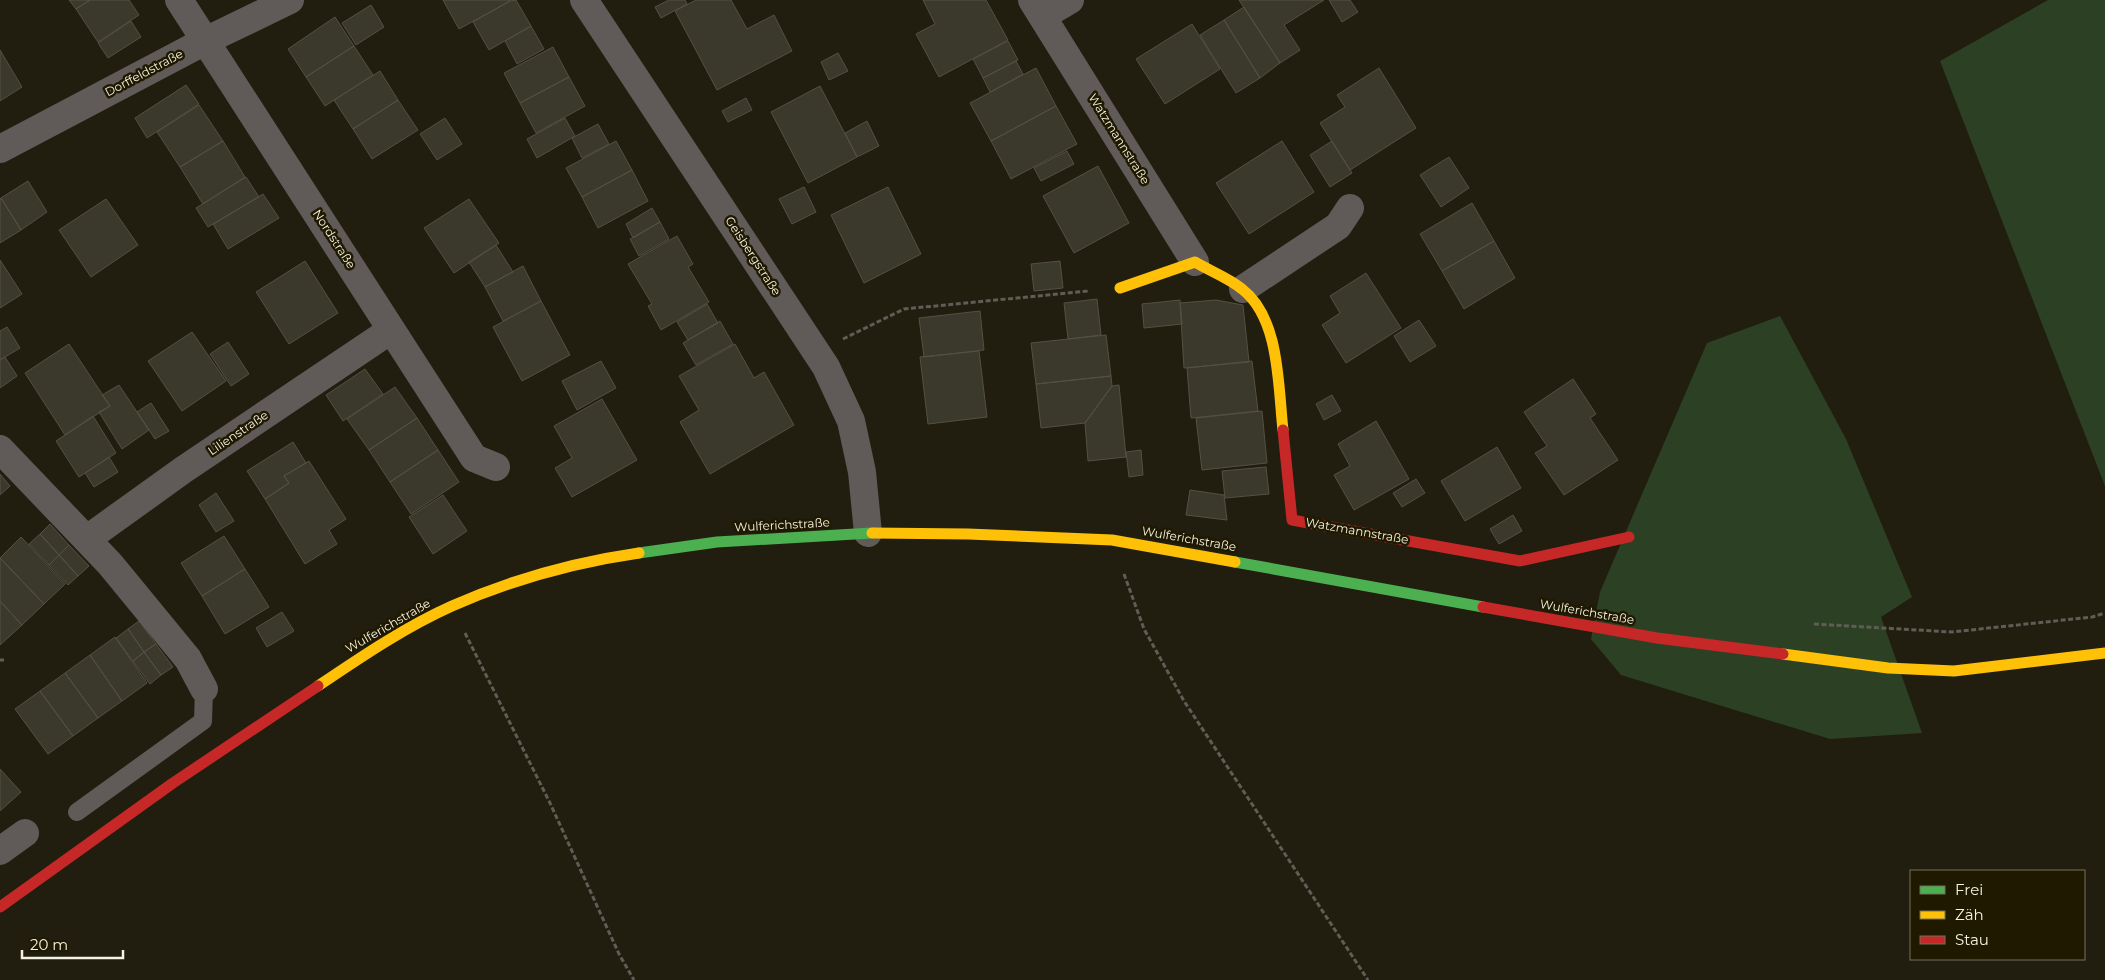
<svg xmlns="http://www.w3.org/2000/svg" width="2105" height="980" viewBox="0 0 2105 980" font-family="Montserrat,sans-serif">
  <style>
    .green { fill: #2c4123 }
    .building { fill: #3b382c; stroke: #545144 }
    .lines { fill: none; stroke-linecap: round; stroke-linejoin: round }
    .path { stroke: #605c56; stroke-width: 3; stroke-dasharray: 5 2.5; stroke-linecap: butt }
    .lane { stroke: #605b58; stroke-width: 18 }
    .street { stroke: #605b58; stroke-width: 28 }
    .fast { stroke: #4caf50; stroke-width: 11 }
    .slow { stroke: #ffc107; stroke-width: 11 }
    .jam { stroke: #c62828; stroke-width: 11 }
    .labels { text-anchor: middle; stroke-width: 5; stroke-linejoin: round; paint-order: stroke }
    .street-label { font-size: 12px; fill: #f6f2e2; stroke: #1f1900 }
  </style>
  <rect width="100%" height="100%" fill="#211e0f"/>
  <path class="green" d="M2048 0H2105V486L1940 61Z
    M1780 316 1846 439 1912 597 1881 617 1922 733 1830 739 1621 675 1591 639 1600 592 1707 343Z"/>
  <path class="building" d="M69 0H90L76 9Z
    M90 0H129L139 15 98 42 76 9Z
    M443 0H510V1L459 29Z
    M516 0 531 26 489 50 473 22 510 1Z
    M669 0H685L687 4 661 18 655 7Z
    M696 0H731L747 29 774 15 792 51 717 90 675 11Z
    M923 0H986L1008 40 939 77 916 34 935 24Z
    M1239 0H1324L1284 25 1300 50 1280 63Z
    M1329 0H1350L1358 12 1342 22Z
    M371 5 384 27 356 45 342 23Z
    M1244 7 1280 63 1260 78 1224 20Z
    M335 17 354 46 306 77 288 49Z
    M1224 20 1260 78 1236 93 1200 35Z
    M131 21 141 37 108 58 98 43Z
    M1192 24 1220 69 1165 104 1136 59Z
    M531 26 544 49 517 64 505 41Z
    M1008 41 1018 60 983 78 973 59Z
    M354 46 373 75 325 106 306 77Z
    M553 47 569 77 520 103 504 73Z
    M0 50 22 87 0 101Z
    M838 53 848 71 829 80 821 62Z
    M1016 61 1023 74 990 92 983 78Z
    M1036 68 1056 106 991 141 970 103Z
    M1379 68 1416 128 1350 170 1320 123 1345 107 1337 95Z
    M380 71 398 100 353 129 334 100Z
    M569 77 585 106 536 133 520 103Z
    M186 85 199 104 147 138 135 118Z
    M820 86 857 157 808 183 771 112Z
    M746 98 752 110 728 122 722 111Z
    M398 100 418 130 372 159 353 129Z
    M199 105 223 141 180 167 157 132Z
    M1056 106 1077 144 1011 179 991 141Z
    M445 118 462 144 437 160 420 134Z
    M565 118 575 136 537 158 527 139Z
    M867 121 879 146 857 157 845 133Z
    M598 124 609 144 582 158 572 138Z
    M223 141 245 177 203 204 180 167Z
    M616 141 632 170 582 197 566 168Z
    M1282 141 1314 192 1249 234 1216 183Z
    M1332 141 1352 173 1330 187 1310 155Z
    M1067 151 1074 164 1041 181 1034 168Z
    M1449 157 1469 188 1441 207 1420 175Z
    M1098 166 1129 223 1074 253 1043 196Z
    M632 170 648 201 598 228 582 197Z
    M246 177 259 197 208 227 196 208Z
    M28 181 47 212 21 230 1 198Z
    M804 187 816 212 792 224 779 199Z
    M888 187 921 254 864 283 831 215Z
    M263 194 279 218 228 249 213 224Z
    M1 198 21 230 0 243V199Z
    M106 199 138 245 91 277 59 230Z
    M469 199 499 243 454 273 424 228Z
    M1472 203 1494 241 1442 271 1420 234Z
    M652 208 660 222 633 238 626 224Z
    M660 222 669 239 639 256 630 239Z
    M677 236 693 264 688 267 709 302 661 330 648 306 652 304 628 264Z
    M1494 241 1515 278 1464 309 1442 271Z
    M496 245 513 272 485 287 469 262Z
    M0 260 22 294 0 308Z
    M305 261 338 313 289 344 256 292Z
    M1060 261 1063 288 1034 291 1031 264Z
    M523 266 541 301 503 321 485 287Z
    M1366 273 1401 328 1346 363 1322 325 1340 313 1330 296Z
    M1097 299 1101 335 1068 339 1064 303Z
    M1180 300 1182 324 1144 328 1142 304Z
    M1216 300 1243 305 1249 362 1184 368 1180 303Z
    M541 301 570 355 522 381 493 327Z
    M707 304 718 323 688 340 677 322Z
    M980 311 984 350 924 357 919 318Z
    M1419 320 1436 346 1410 362 1394 336Z
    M720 321 733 344 696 365 683 343Z
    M7 327 20 348 0 360V331Z
    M192 332 226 381 182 411 148 361Z
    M1106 335 1111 376 1036 384 1031 343Z
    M228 342 249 374 231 386 210 354Z
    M69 344 110 406 65 435 25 373Z
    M735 344 754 378 764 372 794 425 710 474 680 422 699 410 679 376Z
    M979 351 987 417 928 424 920 357Z
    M5 357 17 376 0 388V360Z
    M601 361 616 388 577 410 562 381Z
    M1252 361 1258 411 1191 418 1187 368Z
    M365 369 383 394 343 421 326 395Z
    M1111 376 1112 386 1085 423 1041 428 1036 384Z
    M1573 379 1596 414 1590 418 1618 460 1564 495 1535 453 1547 446 1524 412Z
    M119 385 149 430 122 449 99 412 110 406 102 395Z
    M1119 385 1126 457 1088 461 1085 423 1112 386Z
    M395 387 417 418 369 450 347 419Z
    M1332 395 1341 411 1324 420 1316 404Z
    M602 399 637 460 572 497 555 468 572 458 554 426Z
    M151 403 169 431 155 439 137 412Z
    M1262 411 1267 463 1202 470 1196 418Z
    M93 416 116 453 79 477 56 441Z
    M417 418 438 450 390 482 369 450Z
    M1376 421 1409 479 1354 510 1334 475 1350 466 1338 444Z
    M293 442 306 463 284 476 289 483 265 499 247 471Z
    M1497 447 1521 488 1465 521 1441 481Z
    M438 450 459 482 411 514 390 482Z
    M1141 450 1143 475 1129 477 1126 452Z
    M109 457 118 472 94 487 85 473Z
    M309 461 346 519 329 530 337 544 305 564 265 499 289 483 284 476Z
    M1266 467 1269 494 1225 498 1222 471Z
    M0 474 10 486 0 495Z
    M1416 479 1425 493 1402 507 1393 493Z
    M1190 490 1224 495 1227 520 1186 515Z
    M216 493 234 521 216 532 199 505Z
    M443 495 467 531 433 554 409 517Z
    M1513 515 1522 531 1499 544 1490 529Z
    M50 524 69 545 59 555 40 534Z
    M40 534 59 555 49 565 29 544Z
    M224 536 245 569 202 596 181 563Z
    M21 537 65 584 44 604 0 558Z
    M69 545 89 566 78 576 59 555Z
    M59 555 78 576 68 585 49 565Z
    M0 558 44 604 22 625 0 601Z
    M245 569 269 607 225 634 202 596Z
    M0 601 22 625 0 645Z
    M282 612 294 631 267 647 256 628Z
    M139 621 156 644 144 652 128 629Z
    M128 629 144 652 133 661 116 638Z
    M115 637 147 683 122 701 90 655Z
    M156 644 173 667 161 675 144 652Z
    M144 652 161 675 150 684 133 661Z
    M90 655 122 701 98 718 65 673Z
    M65 673 98 718 73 736 40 691Z
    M40 691 73 736 48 754 15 709Z
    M0 769 21 792 0 811Z"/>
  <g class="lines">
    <path class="path" d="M843 339 904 309 1089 291
      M1124 574 1144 629 1184 701 1368 980
      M1814 624 1952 632 2092 617 2105 613
      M465 633 550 803 619 954 634 980
      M0 660H4"/>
    <path class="lane" d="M77 812 203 721 204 689"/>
    <path class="street" d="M179 0 474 458 496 467
      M584 0 826 367 851 421 862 472 868 533
      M1032 0 1195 262
      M1043 16 1070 0
      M0 149 205 41 290 0
      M1243 289 1338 226 1350 208
      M0 449 110 564 188 659 204 689
      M87 539 183 470 391 330
      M0 851 25 833"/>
    <path class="fast" d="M639 553 717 542 872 533
      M1235 562 1483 607"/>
    <path class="slow" d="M1120 288 1195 262C1210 271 1229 278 1242 289 1280 318 1278 386 1283 430
      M872 533 968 534 1112 540 1235 562
      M1783 654 1888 668 1954 671 2105 653
      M318 686C361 657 405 627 452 606 511 580 576 562 639 553"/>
    <path class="jam" d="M1283 430 1292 520 1520 561 1629 537
      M1483 607 1657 638 1783 654
      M0 907 173 783 318 686"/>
  </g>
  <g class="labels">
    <g class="street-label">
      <text transform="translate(144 73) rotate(-28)" y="4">Dorffeldstraße</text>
      <text transform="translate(1119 139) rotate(58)" y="4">Watzmannstraße</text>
      <text transform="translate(334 239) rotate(57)" y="4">Nordstraße</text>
      <text transform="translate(753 256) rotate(57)" y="4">Geisbergstraße</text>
      <text transform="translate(238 433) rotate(-34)" y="4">Lilienstraße</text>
      <text transform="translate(782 525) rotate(-3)" y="4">Wulferichstraße</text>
      <text transform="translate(1357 531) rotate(10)" y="4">Watzmannstraße</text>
      <text transform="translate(1189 539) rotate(10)" y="4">Wulferichstraße</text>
      <text transform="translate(1587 612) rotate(10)" y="4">Wulferichstraße</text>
      <text transform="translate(388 626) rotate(-30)" y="4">Wulferichstraße</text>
    </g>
  </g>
  <rect x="1910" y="870" width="175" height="90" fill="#1f1900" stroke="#75705a"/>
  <rect x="1920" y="886" width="25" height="8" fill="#4caf50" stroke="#75705a"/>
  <text x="1955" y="895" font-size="15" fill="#f6f2e2">Frei</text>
  <rect x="1920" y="911" width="25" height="8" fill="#ffc107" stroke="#75705a"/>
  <text x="1955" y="920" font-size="15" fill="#f6f2e2">Zäh</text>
  <rect x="1920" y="936" width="25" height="8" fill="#c62828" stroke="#75705a"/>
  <text x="1955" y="945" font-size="15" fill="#f6f2e2">Stau</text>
  <path d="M22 950v8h101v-8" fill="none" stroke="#f6f2e2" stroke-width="2.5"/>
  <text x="30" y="950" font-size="15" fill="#f6f2e2" stroke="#1f1900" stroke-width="4" paint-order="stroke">20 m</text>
</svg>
